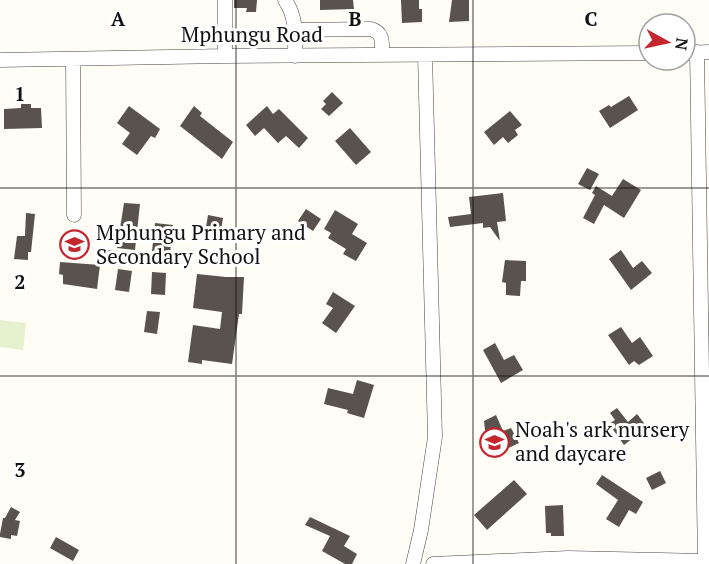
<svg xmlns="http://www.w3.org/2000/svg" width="709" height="564" viewBox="0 0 709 564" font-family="'PT Serif',serif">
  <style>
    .pitch { fill: #e6f2cf }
    .building { fill: #5a524d }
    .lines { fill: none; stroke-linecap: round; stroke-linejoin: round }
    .minor-casing { stroke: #444; stroke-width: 15 }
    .minor { stroke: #fff; stroke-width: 14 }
    .grid { fill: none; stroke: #111; stroke-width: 1.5; stroke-opacity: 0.55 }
    .labels { text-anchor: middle; stroke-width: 6; stroke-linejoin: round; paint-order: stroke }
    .street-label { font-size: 21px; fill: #111; stroke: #fff }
    .poi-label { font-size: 21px; fill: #111; stroke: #fff; text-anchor: start }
    .grid-label { font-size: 20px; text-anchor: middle; font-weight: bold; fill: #111; stroke: #fff; stroke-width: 6; stroke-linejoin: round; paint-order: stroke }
  </style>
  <rect width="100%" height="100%" fill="#fffdf5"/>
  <path class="pitch" d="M0 320 26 323 23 350 0 347Z"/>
  <path class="building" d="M234 0H257L256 12H246L247 8H234Z
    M320 0H353L354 9 320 10Z
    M401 0H419V9H422V22L402 23Z
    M452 0H469V21L449 22Z
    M332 92 343 103 329 116 321 109 326 104 323 101Z
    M629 96 638 110 610 128 599 111 609 105 611 107Z
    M21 104H31V108H41L42 128 4 129V109L21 108Z
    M129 106 160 129 155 138 151 136 137 155 122 144 130 133 117 123Z
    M194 106 202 113 200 116 233 142 222 159 180 126Z
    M267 106 273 114 279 109 308 138 299 148 286 136 278 143 264 128 255 136 246 125Z
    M510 111 522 125 515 130 518 135 508 143 503 137 494 145 484 132Z
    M350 128 371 152 356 165 335 141Z
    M587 168 599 174 590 190 578 184Z
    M623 179 641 190 624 218 604 205 594 224 583 218 595 195 592 193 596 186 612 196Z
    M503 193 506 221 497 222 500 241 490 227 483 228V223L450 227 448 217 471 214 469 197Z
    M124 203 140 204 135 250 117 248Z
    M306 209 321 219 313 231 298 221Z
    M335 210 358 224 352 234 367 243 356 261 343 254 346 249 328 238 331 233 324 229Z
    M26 213 35 214 31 252H28V260L14 259 17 236H25Z
    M208 215 223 218 221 230 206 227Z
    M155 223 173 225 170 253 152 251Z
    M103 249 117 251 115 265 101 263Z
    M621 250 633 268 642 261 652 273 631 290 609 259Z
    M505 260 526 261V281H521L520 296 506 295V283L502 282Z
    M60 262 100 265 97 289 63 284V275L59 274Z
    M118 269 132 271 129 292 115 290Z
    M152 272 166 273 165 295 151 294Z
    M197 274 226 277H244L242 314H239L232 364 202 360V364L188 362 193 325 220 329 222 312 193 308Z
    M333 292 355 306 336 333 322 323 333 308 326 304Z
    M147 311 160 312 157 334 144 332Z
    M621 327 632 343 640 337 653 356 639 365 634 361 629 365 608 335Z
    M495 343 504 360 514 355 523 370 501 383 483 350Z
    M357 380 374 385 364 418 347 413 348 410 324 404 328 388 353 394Z
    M617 408 628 422 637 414 647 427 624 445 609 424 615 420 610 413Z
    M496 415 503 431 511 428 519 443 496 454 485 430 484 421Z
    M660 471 666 483 652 490 646 478Z
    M602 475 643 502 636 514 629 510 619 527 606 519 618 500 596 484Z
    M514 480 527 494 487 530 474 515Z
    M563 505 564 536H551V533H546L545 506Z
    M11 507 20 512 15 520 20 521 17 536 11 535V539L0 537V534L3 518H5Z
    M310 517 350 536 344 546 357 554 352 564H345L322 551 330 536 305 525Z
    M56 537 79 550 73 561 50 548Z"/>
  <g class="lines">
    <defs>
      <path id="minor" d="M225 0V56
        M285 0C297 18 295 35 295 56
        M296 30 371 29C384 33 382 43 382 55
        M697 52 705 564
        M685 53 709 52
        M73 59 74 215
        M0 60 225 56 649 53
        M413 564 421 530 435 437 425 55
        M433 564 568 558 705 561"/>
    </defs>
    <use href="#minor" class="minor-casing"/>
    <use href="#minor" class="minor"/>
  </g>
  <path class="grid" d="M236 0V564M473 0V564M0 188H709M0 376H709"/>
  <defs>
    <symbol id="school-ring" viewBox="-11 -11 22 22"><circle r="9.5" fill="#fff" stroke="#c4262e" stroke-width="1.5"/><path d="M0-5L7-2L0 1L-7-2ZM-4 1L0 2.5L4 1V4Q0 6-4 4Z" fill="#c4262e"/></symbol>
  </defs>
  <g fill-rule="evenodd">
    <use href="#school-ring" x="58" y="228" width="33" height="33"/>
    <use href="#school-ring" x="478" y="426" width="33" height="33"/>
  </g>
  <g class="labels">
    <g class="street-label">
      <text x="252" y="42">Mphungu Road</text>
    </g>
    <g class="poi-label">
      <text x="96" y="240">Mphungu Primary and<tspan x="96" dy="24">Secondary School</tspan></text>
      <text x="515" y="437">Noah's ark nursery<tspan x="515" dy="24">and daycare</tspan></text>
    </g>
  </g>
  <g class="grid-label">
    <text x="118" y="26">A</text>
    <text x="355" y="26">B</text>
    <text x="591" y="26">C</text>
    <text x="20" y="101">1</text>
    <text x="20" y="289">2</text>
    <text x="20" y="477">3</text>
  </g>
  <g transform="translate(667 42) rotate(98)"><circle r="28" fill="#ffffff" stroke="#a0a0a0" stroke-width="1.5"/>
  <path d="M0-4.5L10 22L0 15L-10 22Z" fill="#c4262e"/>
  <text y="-9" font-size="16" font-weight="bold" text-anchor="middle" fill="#111111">N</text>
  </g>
</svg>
